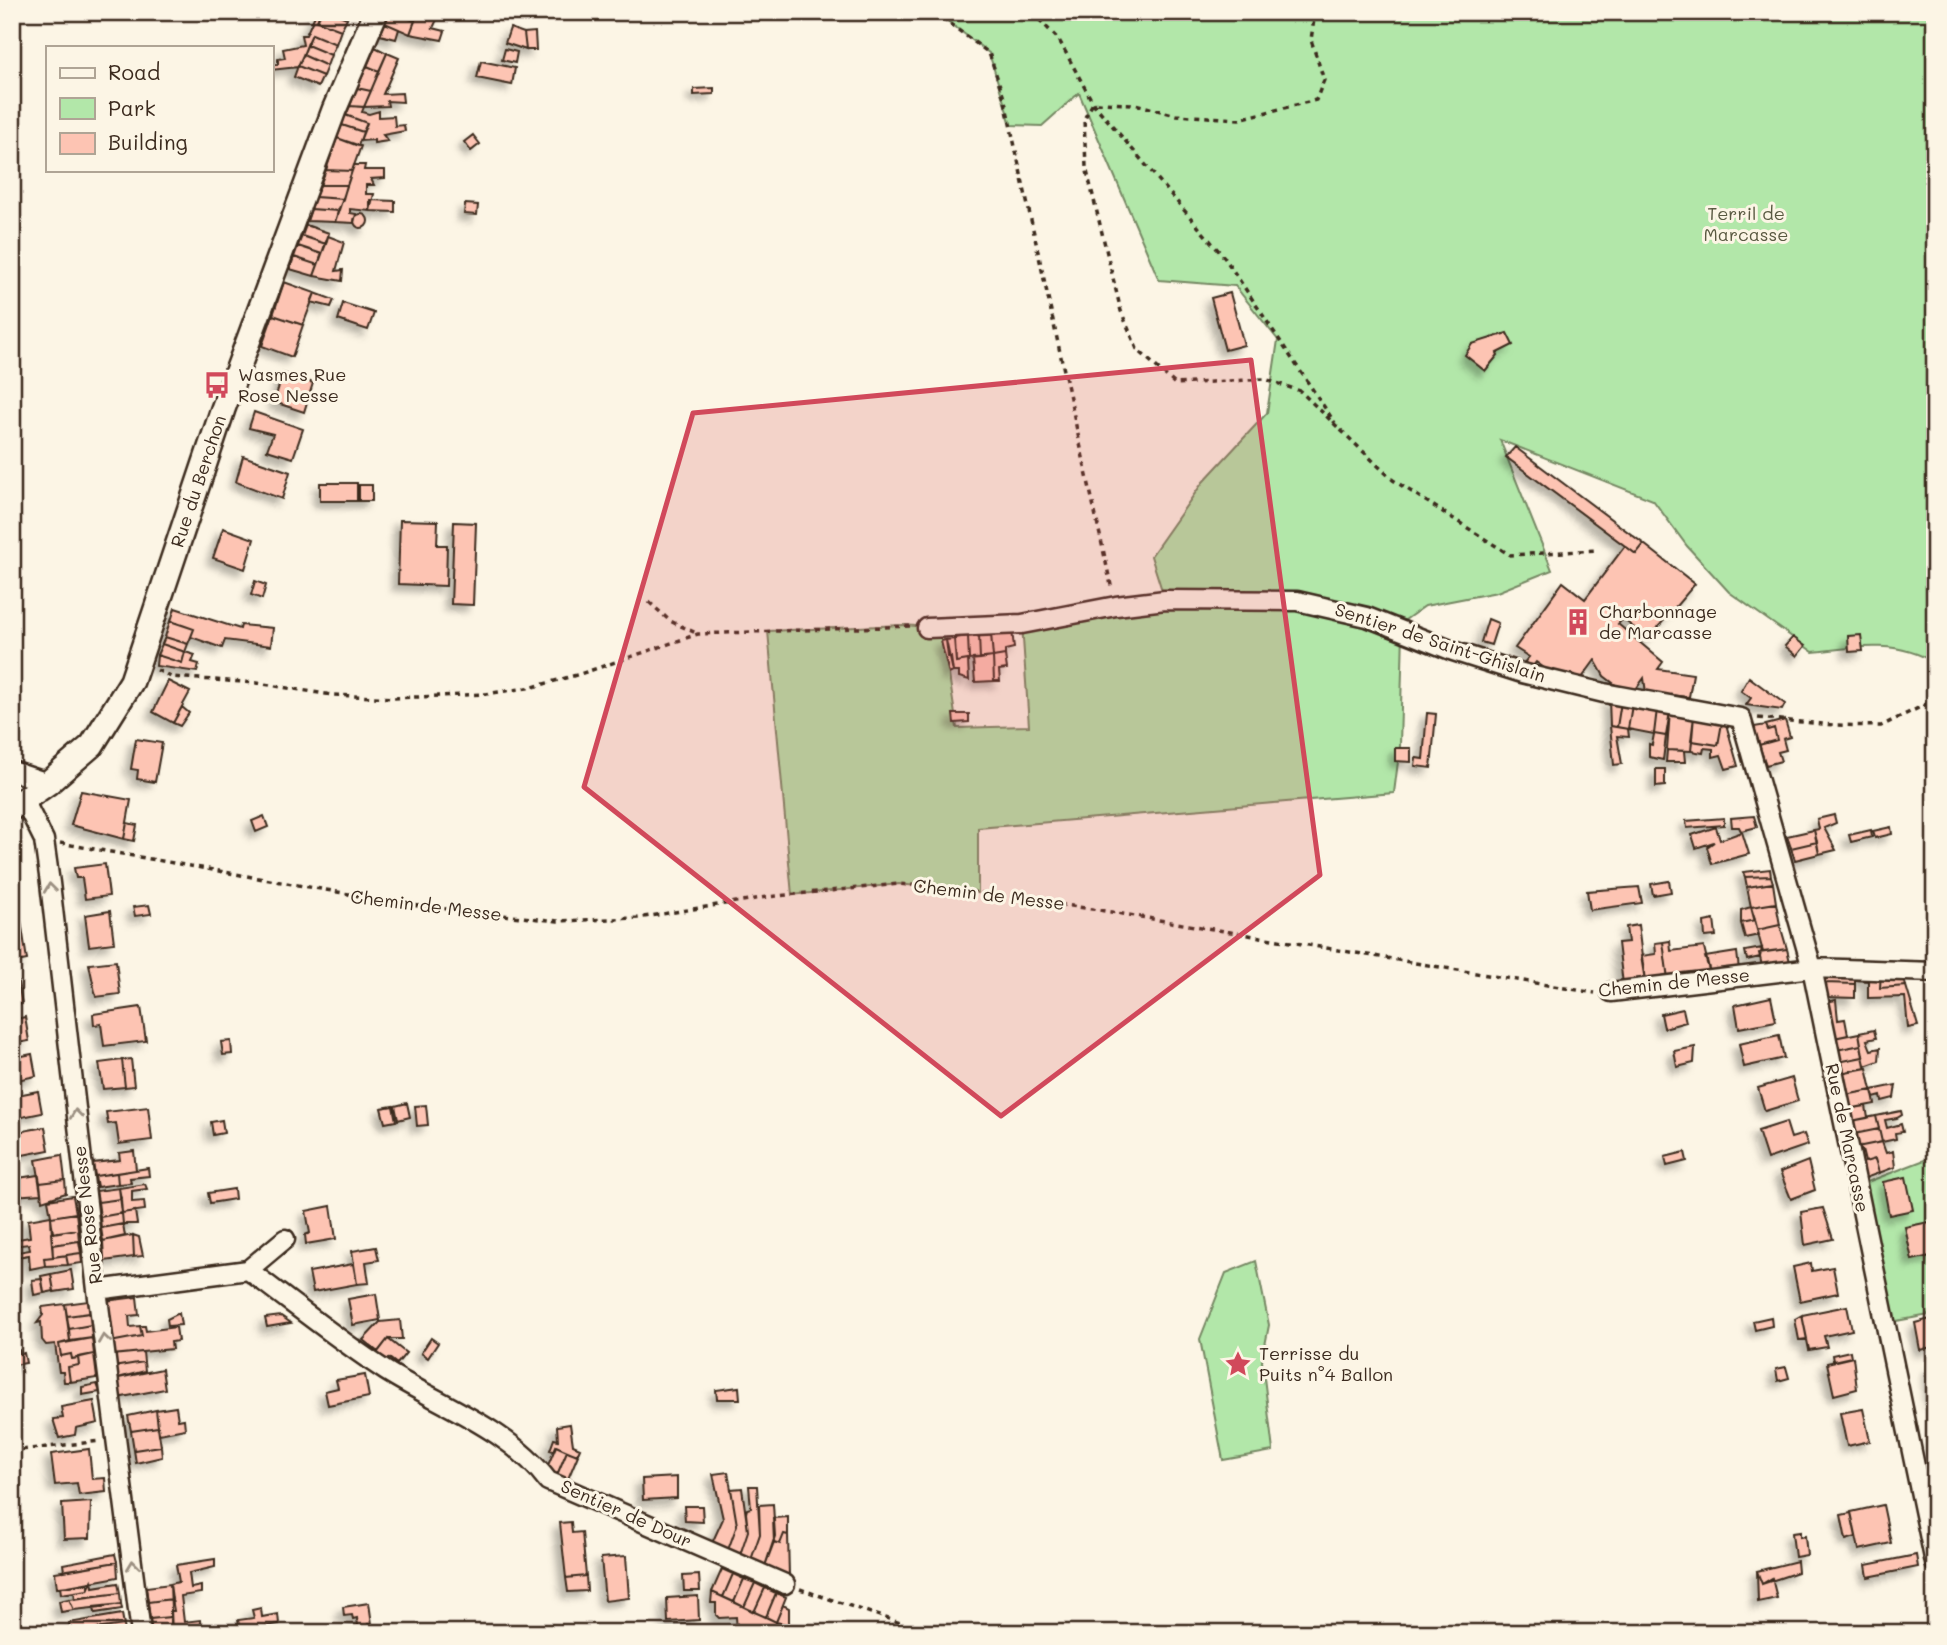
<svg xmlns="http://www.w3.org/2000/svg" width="1947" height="1645" viewBox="0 0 1947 1645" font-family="Mali,sans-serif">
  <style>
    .green { fill: #b2e7a9; stroke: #768864; stroke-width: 2 }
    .building { fill: #fdc4b3; stroke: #3b2a1e; stroke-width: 2; filter: url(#shadow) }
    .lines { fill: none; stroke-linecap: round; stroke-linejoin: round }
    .minor-casing { stroke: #3b2a1e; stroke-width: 23 }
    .tertiary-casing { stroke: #3b2a1e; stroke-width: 28 }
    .path { stroke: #3b2a1e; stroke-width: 3.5; stroke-dasharray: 5 5; stroke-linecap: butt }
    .minor { stroke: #fcf5e5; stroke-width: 18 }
    .tertiary { stroke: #fcf5e5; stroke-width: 23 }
    .oneway { stroke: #9c9082 }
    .marked { fill: #d1495b; fill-opacity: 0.2; stroke: #d1495b; stroke-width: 5; stroke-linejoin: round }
    .labels { text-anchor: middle; stroke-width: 6; stroke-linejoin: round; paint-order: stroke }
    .park-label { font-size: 18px; fill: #595941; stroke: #fcf5e5 }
    .poi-label { font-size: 18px; fill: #3b2a1e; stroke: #fcf5e5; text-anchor: start }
    .street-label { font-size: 18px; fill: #3b2a1e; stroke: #fcf5e5 }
  </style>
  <defs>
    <filter id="shadow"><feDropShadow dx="-6" dy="6" stdDeviation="3.5" flood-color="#0004"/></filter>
  </defs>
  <rect width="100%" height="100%" fill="#fcf5e5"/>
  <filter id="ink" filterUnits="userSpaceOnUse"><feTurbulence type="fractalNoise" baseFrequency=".0143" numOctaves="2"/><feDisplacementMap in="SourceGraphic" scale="14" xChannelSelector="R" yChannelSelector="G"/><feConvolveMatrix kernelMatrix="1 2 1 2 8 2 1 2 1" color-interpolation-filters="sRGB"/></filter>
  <g filter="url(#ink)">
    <path class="green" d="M936 12H1935V663C1897 639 1855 647 1813 652L1729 592 1687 546 1653 500 1500 440 1552 570 1497 592 1425 606 1395 627 1403 631 1400 746 1394 793 978 828V893L899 884 792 895 768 631 903 625 942 628 957 728 1029 726 1022 624 1165 600 1151 556 1203 482 1267 413 1278 340 1235 286 1159 280 1079 93 1042 126 1011 125 989 53Z
      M1935 1156V1314L1885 1323 1857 1186Z
      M1256 1261 1269 1325 1262 1361 1273 1451 1223 1460 1200 1339 1226 1273Z"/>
    <path class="building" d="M331 12 347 18 341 30 317 21 321 12Z
      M390 12 415 21 410 34 385 23Z
      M418 12 440 13 433 28 445 31 442 40 410 34Z
      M316 13H320L317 21 341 30 336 44 312 34 298 67 271 70V65L278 64V59L285 58 283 49 303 45 301 35H306Z
      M385 23 399 29 396 39 380 35Z
      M510 28 524 33 526 50 505 43Z
      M535 32 536 50H526L524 33Z
      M312 34 336 44 331 55 307 45Z
      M307 45 331 55 327 66 303 55Z
      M375 47 387 53 379 71 367 66Z
      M505 49 517 52 515 63 502 60Z
      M387 53 399 58 383 94 402 93 403 102 387 101 388 106 364 107Z
      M303 55 327 66 323 76 298 66Z
      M481 61 515 68 512 85 477 78Z
      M298 66 323 76 318 87 294 77Z
      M367 66 379 71 371 91 357 88Z
      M357 88 371 91 364 107 350 106Z
      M714 88V94L694 95V89Z
      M350 106 364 107 362 112 369 114 379 111V117L394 116 395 126 404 125 405 131 383 135 388 141 374 143V140L360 141 367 123 346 115Z
      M345 115 367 123 363 132 342 125Z
      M342 125 363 132 358 146 337 138Z
      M473 135 480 144 471 151 464 142Z
      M337 138 361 146 352 171 326 170Z
      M354 165H365L364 170H385V178L371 179 374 185H366V194H374L370 211 350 209V213L356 214 354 223 335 222Z
      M326 170 352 171 347 185H320Z
      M320 185H347L343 199 315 197Z
      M315 197 343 199 338 211 311 209Z
      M370 200 395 201V212L370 211Z
      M465 204 478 205 477 215 464 214Z
      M311 209 338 211 335 222 307 221Z
      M354 221a7 7 0 1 1 14 0a7 7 0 1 1-14 0Z
      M306 225 329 233 326 244 302 236Z
      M302 236 326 244 322 254 298 246Z
      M328 236 344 242 336 271 343 270 342 281 314 276Z
      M298 246 322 254 318 265 294 257Z
      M294 257 318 265 314 276 290 269Z
      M284 282 315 293 303 325 273 315Z
      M315 293 334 300 331 307 311 302Z
      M1230 293 1244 345 1225 350 1211 298Z
      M343 303 374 313 368 330 338 320Z
      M273 315 303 325 292 357 262 346Z
      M1507 333 1513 345 1497 353 1498 355 1485 371 1465 355 1472 344Z
      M283 373 313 383 304 412 274 402Z
      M254 412 303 429 293 458 267 450 273 434 249 428Z
      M1515 447 1644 544 1636 554 1506 457Z
      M243 456 290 472 282 499 236 482Z
      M320 483H357V501H320Z
      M359 485H372V501H359Z
      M400 520 438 521 437 545H447L446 586 398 584Z
      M454 522 476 523 473 605 451 604Z
      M223 528 254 539 245 569 213 558Z
      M1644 544 1695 584 1648 639 1623 619 1618 624 1663 662 1658 669 1693 674 1689 697 1646 693 1644 678 1636 689 1617 686 1604 676 1595 660 1579 682 1550 672 1536 662 1532 667 1521 666 1529 657 1515 648 1563 582 1585 599 1625 546 1636 554Z
      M255 581 266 585 262 599 251 595Z
      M175 608 240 629 241 625 273 628 271 646 225 640 222 648 191 637 194 629 171 621Z
      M1488 619 1498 623 1491 645 1481 642Z
      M170 621 194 629 188 644 165 637Z
      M1012 630 1014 648 1005 650V655L993 657 991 634Z
      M991 633 993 657 980 659 979 635Z
      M979 635 980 659 969 660 968 636Z
      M1861 635 1863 651 1849 652 1848 636Z
      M968 636 969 660 956 662 954 638Z
      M165 637 188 644 185 652 162 644Z
      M1793 637 1805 646 1797 656 1785 646Z
      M955 639 956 662 968 660 969 680 959 677V672H953L951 657H948L946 640Z
      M946 640 953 672 949 674 941 641Z
      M162 644 185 652 182 663 157 655Z
      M185 652 195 655 192 662 199 664 197 672 156 666 157 655 182 663Z
      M1005 655 1007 669 999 670 1000 681H994L993 657Z
      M993 657 994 681 975 682 973 659Z
      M1749 677 1785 704 1782 710 1746 705 1751 698 1741 691Z
      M168 681 190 692 173 723 153 712Z
      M1609 700 1621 702 1617 727 1610 726Z
      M1621 702 1632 705 1628 729 1617 727Z
      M1632 705 1657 709 1654 734 1628 729Z
      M182 707 189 713 180 726 173 723Z
      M1657 709 1670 711 1666 736 1654 734Z
      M1670 711 1694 716 1691 751 1667 750Z
      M1427 713 1436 714 1431 768 1415 766 1416 758 1423 759Z
      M953 714H969V722L954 723Z
      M1694 716 1722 723 1718 745 1691 741Z
      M1785 720 1790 737 1783 739 1786 750 1778 752 1781 761 1766 765 1759 745 1777 740 1774 728 1768 730 1766 725Z
      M1722 723 1726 724 1738 766 1726 769 1721 755 1713 757V749L1704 748 1703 753 1691 751 1692 741 1718 745Z
      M1766 725 1768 730 1774 728 1777 740 1759 745 1754 727Z
      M1610 726 1628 729 1629 737 1617 736 1622 764 1614 765Z
      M1654 734 1666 736 1663 760 1649 757V744L1652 745Z
      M136 739 162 743 155 782 137 779 138 770 131 769Z
      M1395 748H1411V762L1395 761Z
      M1667 750 1684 751 1685 762H1666Z
      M1656 769H1665V786L1656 787Z
      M81 791 131 800 124 839 71 825Z
      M1834 815 1836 823 1824 828 1836 850 1819 854 1814 830 1819 829 1817 819Z
      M264 816 268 827 256 832 252 821Z
      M1754 816 1757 827 1741 831 1739 827H1732L1731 818Z
      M1724 818V825L1687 828 1686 821Z
      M127 823 137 825 134 841 124 839Z
      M1716 827 1720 840 1742 832 1749 854 1712 864 1707 847 1714 842 1696 848 1692 835Z
      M1891 827 1892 834 1875 838 1873 831Z
      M1814 830 1817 842 1791 848 1787 836Z
      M1871 830 1872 837 1851 842 1849 835Z
      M1817 842 1819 854 1795 860 1791 848Z
      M105 864 109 896 85 899 82 878H76L74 868Z
      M1770 869 1771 876 1745 877 1743 872Z
      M1771 876 1773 883 1747 887 1745 877Z
      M1669 881 1671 892 1653 895 1651 884Z
      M1773 883 1776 903 1751 907 1747 887Z
      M1639 887 1642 903 1590 910 1587 891Z
      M1776 903 1780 925 1757 930 1751 907Z
      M149 905 151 914 135 916 133 907Z
      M1751 907 1755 920 1741 923V910Z
      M110 911 114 943 89 946 85 915Z
      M1714 920 1716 936 1705 937 1704 922Z
      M1755 920 1759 935 1745 938 1741 923Z
      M21 921 27 960 12 963V923Z
      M1638 925 1645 981 1623 984 1618 943 1628 942 1626 927Z
      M1780 925 1787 949 1763 952 1757 930Z
      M1670 941 1671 951 1704 947 1710 973 1668 979 1663 942Z
      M1663 942 1668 979 1645 981 1641 956 1656 954 1655 943Z
      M1762 948 1760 957 1747 960 1745 951Z
      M1787 949 1790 962 1762 966 1759 953Z
      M1737 952 1739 970 1710 973 1705 957Z
      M116 961 120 994 96 997 89 964Z
      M1855 971V984L1825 983V973Z
      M1855 971 1881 972 1880 988 1906 986 1918 1026 1908 1028 1905 997 1868 998V981L1855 980Z
      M1881 972 1902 973 1906 986 1880 988Z
      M12 982H18L22 1004 12 1006Z
      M1825 983 1855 984V998L1825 997Z
      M1771 997 1776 1021 1739 1028 1735 1005Z
      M1836 1000 1838 1020 1845 1019 1848 1035 1834 1038 1826 1002Z
      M141 1007 146 1041 104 1046 101 1024 94 1025 93 1014Z
      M1683 1009 1686 1022 1664 1028 1661 1014Z
      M25 1017 29 1041 12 1044V1020Z
      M1874 1030 1876 1038 1867 1040 1871 1050 1880 1048 1879 1061 1865 1066 1859 1033Z
      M1859 1033 1861 1045 1836 1050 1834 1038Z
      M1779 1035 1784 1058 1744 1067 1739 1044Z
      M231 1041 232 1054 223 1055 221 1042Z
      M1861 1045 1863 1057 1838 1062 1836 1050Z
      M1695 1047 1694 1063 1677 1067 1674 1051Z
      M32 1054 36 1076 12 1081V1058Z
      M1863 1057 1866 1068 1840 1073 1838 1062Z
      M131 1059 134 1086 125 1087 122 1060Z
      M122 1060 125 1087 103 1089 99 1063Z
      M1867 1068 1872 1090 1845 1095 1840 1073Z
      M1792 1078 1798 1101 1765 1111 1758 1088Z
      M1896 1085 1894 1098 1882 1101 1881 1096 1874 1098 1872 1090Z
      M1872 1090 1875 1104 1848 1109 1845 1095Z
      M38 1091 42 1113 12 1119V1096Z
      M407 1103 410 1117 398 1120 395 1106Z
      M426 1105 428 1125 417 1126 415 1106Z
      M393 1106 396 1121 385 1123 381 1108Z
      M1866 1106 1868 1118 1851 1121 1848 1109Z
      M148 1107 152 1140 119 1144 116 1123 108 1124 106 1112Z
      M1901 1111 1902 1115 1897 1118 1885 1120 1887 1128 1901 1124 1903 1132 1895 1133 1896 1139 1882 1142 1876 1116Z
      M1876 1116 1879 1129 1854 1134 1851 1121Z
      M222 1120 224 1133 213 1135 211 1122Z
      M1786 1122 1791 1138 1804 1134 1808 1145 1767 1159 1758 1131Z
      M45 1127 49 1150 12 1157V1133Z
      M1879 1129 1882 1142 1857 1147 1854 1134Z
      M1882 1142 1886 1153 1893 1151 1895 1167 1879 1173 1875 1159 1865 1162 1862 1150 1858 1151 1857 1147Z
      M1862 1150 1865 1162 1875 1159 1879 1173 1863 1179 1858 1151Z
      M134 1151 136 1170 95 1176 93 1163 120 1160 119 1153Z
      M1685 1152 1687 1161 1667 1166 1665 1157Z
      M62 1155 65 1180 40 1183 36 1160Z
      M1808 1161 1815 1190 1791 1199 1780 1172Z
      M148 1168 149 1176 130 1178 131 1183 118 1184 117 1173Z
      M117 1173 118 1184 97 1187 95 1176Z
      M38 1175 41 1194 12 1196V1179Z
      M1906 1177 1913 1210 1889 1215 1883 1182Z
      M65 1180 66 1193 42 1201 40 1183Z
      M145 1184 147 1189 132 1191V1202L144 1201 145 1210 122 1213 119 1188Z
      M119 1188 121 1199 98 1202 96 1191Z
      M234 1189 235 1199 210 1203 208 1193Z
      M73 1196 76 1213 51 1217 53 1257 44 1258 45 1266 30 1269 29 1255 17 1257V1252L30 1250 29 1244 12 1246V1240L30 1237 28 1220 51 1216 48 1200Z
      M121 1199 122 1213 100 1217 98 1202Z
      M331 1206 336 1239 306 1244 305 1235 310 1233 306 1211Z
      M1823 1208 1833 1239 1805 1245 1801 1212Z
      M135 1211 137 1224H123L122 1213Z
      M76 1213 78 1229 53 1233 51 1217Z
      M122 1213 123 1224 101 1228 100 1217Z
      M1929 1222 1935 1255 1912 1260 1905 1227Z
      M123 1224 125 1236 103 1241 101 1228Z
      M78 1229 79 1241 52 1245 51 1233Z
      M133 1235 134 1257 104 1261 103 1241Z
      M133 1235 139 1237 143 1256 134 1257Z
      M79 1241 81 1253 53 1257 52 1245Z
      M376 1247 379 1260 366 1262 369 1283 357 1284 352 1251Z
      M81 1253 82 1263 68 1265 66 1255Z
      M66 1255 68 1265 45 1266 44 1258Z
      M1811 1263 1812 1271 1833 1267 1838 1293 1800 1301 1793 1267Z
      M353 1264 357 1284 313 1292 309 1272Z
      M71 1270 74 1289 54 1292 51 1274Z
      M51 1274 54 1291 44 1293 41 1276Z
      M42 1279 44 1293 34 1295 32 1280Z
      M376 1294 380 1320 353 1325 348 1299Z
      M137 1297 139 1315 129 1316 130 1327 140 1326 142 1336 110 1342 105 1301Z
      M88 1301 90 1313 67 1316 65 1304Z
      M65 1304 70 1341 59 1344 61 1356 71 1354 72 1359 78 1358 79 1365 68 1367 70 1382H64L63 1372H59L55 1344 46 1345 42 1340 41 1322 37 1323 43 1315 42 1307Z
      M1847 1306 1852 1330 1824 1336 1827 1347 1809 1350 1802 1315Z
      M90 1313 91 1325 69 1329 67 1316Z
      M179 1313 181 1325 168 1326 167 1319Z
      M1802 1315 1807 1339 1799 1340 1795 1319Z
      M281 1316 291 1323 267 1327 265 1318Z
      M1771 1317 1772 1326 1755 1330 1753 1321Z
      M1934 1318 1935 1346 1920 1350 1915 1323Z
      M400 1320 402 1339H388L378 1352 363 1340 380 1322Z
      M91 1325 92 1338 70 1341 69 1329Z
      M140 1326H145L146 1331 176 1327 178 1341 171 1342 172 1349 112 1355 110 1342 142 1336Z
      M92 1338 94 1354 72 1359 71 1354 61 1356 59 1344Z
      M431 1338 438 1343 428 1358 421 1353Z
      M388 1339 406 1353 397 1364 389 1358 383 1366 373 1358Z
      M19 1350 20 1354 24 1353 26 1363 14 1365 12 1351Z
      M1850 1351 1851 1357 1833 1361 1832 1355Z
      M143 1352 144 1362 113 1367 112 1355Z
      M94 1354 97 1378 70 1382 68 1367 79 1365 78 1357Z
      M1853 1357 1857 1389 1834 1395 1827 1363Z
      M144 1362 145 1371 114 1379 113 1367Z
      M1786 1367 1789 1378 1778 1381 1776 1369Z
      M1935 1367V1400H1931L1929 1369Z
      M162 1369 165 1389 117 1398 114 1379Z
      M365 1375 369 1397 328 1405 325 1391 338 1388 336 1380Z
      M97 1384 100 1392 82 1395V1387Z
      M739 1387 740 1399H717L716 1390Z
      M94 1401 98 1423 76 1428 75 1435 59 1438 53 1419 63 1418 61 1407Z
      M176 1407 178 1420 184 1419 185 1429 159 1434 156 1410Z
      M1863 1409 1870 1441 1847 1446 1840 1413Z
      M156 1410 158 1427 131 1431 128 1416Z
      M570 1424 573 1445 580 1448 577 1455 556 1446 554 1451 550 1450 554 1439 558 1440 557 1426Z
      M158 1427 161 1446 134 1450 131 1431Z
      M161 1446 162 1457 136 1463 134 1450Z
      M556 1446 567 1451 557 1475 546 1470Z
      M89 1449 92 1479 105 1478 106 1492 79 1495 77 1483 55 1485 51 1454Z
      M567 1451 578 1455 568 1479 557 1475Z
      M728 1472 737 1525 728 1550 712 1543 723 1519 713 1474Z
      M677 1477V1498L643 1500 642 1479Z
      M749 1486H757L760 1534 751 1560 740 1555 748 1531 746 1513 747 1509 751 1508Z
      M742 1488 748 1531 740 1555 728 1550 737 1525 731 1489Z
      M91 1502 90 1538 64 1539 62 1504Z
      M773 1504 775 1536 765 1566 751 1560 760 1534 759 1505Z
      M1883 1505 1891 1543 1859 1550 1851 1512Z
      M684 1506H702L703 1522 685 1521Z
      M1851 1513 1856 1537 1846 1540 1841 1515Z
      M788 1517V1535L784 1534 780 1544 774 1542 773 1518Z
      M571 1522 572 1533 582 1532 586 1576 566 1578 560 1523Z
      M1800 1532V1537L1805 1536 1807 1555 1795 1557 1792 1533Z
      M784 1534 788 1535 789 1576 765 1566 774 1542 780 1544Z
      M115 1554 117 1562 64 1571 63 1564Z
      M1916 1555 1918 1567 1868 1577 1866 1565Z
      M626 1556 629 1598 605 1601 601 1558Z
      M215 1559V1567L189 1573 191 1588 201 1586V1593L181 1596 184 1622 200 1620 201 1633H172L170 1584 179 1582 176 1565Z
      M1797 1561 1798 1572 1762 1584 1757 1571Z
      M117 1562 118 1577 57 1588 55 1572Z
      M722 1569 733 1574 723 1597 712 1592Z
      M1757 1571 1762 1584 1772 1578 1777 1598 1758 1602Z
      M733 1574 744 1579 734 1602 723 1597Z
      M699 1575 700 1591H684L683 1576Z
      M586 1576 587 1591 568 1592 566 1578Z
      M744 1579 755 1583 744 1607 734 1602Z
      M92 1581 93 1587 118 1583 120 1593 75 1599 74 1592 88 1590Z
      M755 1583 765 1588 754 1612 744 1607Z
      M88 1584V1590L61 1594 60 1587Z
      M170 1584 172 1599 148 1602 146 1587Z
      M765 1588 776 1593 766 1617 754 1612Z
      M712 1592 776 1622 783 1605 789 1608V1625L776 1622V1633L737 1630 736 1617 719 1618 716 1615V1603H711Z
      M120 1593 121 1604 102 1607 74 1610 69 1599Z
      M776 1593 786 1597 776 1622 766 1617Z
      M698 1596 699 1620 668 1622 667 1598Z
      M69 1599 74 1610 61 1612 59 1601Z
      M172 1599 174 1611H170V1617L150 1619 148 1602Z
      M369 1603 372 1624H368L369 1633H359L357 1618 353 1619 352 1615 344 1616 343 1607Z
      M121 1604 122 1609 95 1613 94 1607Z
      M261 1608 262 1617 278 1614 279 1624 240 1630 238 1620 254 1618 252 1610Z
      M122 1614 124 1625 70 1633 69 1623Z
      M170 1617 172 1633H152L150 1619Z
      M124 1625 125 1633H79L94 1629Z"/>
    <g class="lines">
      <defs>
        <path id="minor" d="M927 628 1022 624 1116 606 1165 600 1297 601 1367 617 1453 651 1522 673 1604 693 1741 718 1812 968 1935 1563
          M12 771 48 783
          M24 800 44 840 50 883 97 1290 141 1633
          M1611 992 1812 968 1935 972
          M248 1270C294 1304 338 1340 386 1371 440 1405 509 1429 548 1481L785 1584
          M97 1290 248 1270 285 1239"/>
        <g id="tertiary">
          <path id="s1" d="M12 808 48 783 92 745 132 681 223 409 334 110 376 12"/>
        </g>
      </defs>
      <use href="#minor" class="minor-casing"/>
      <use href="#tertiary" class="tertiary-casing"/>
      <path class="path" d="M934 12 989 53 1005 101 1112 590
        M1032 12 1059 40 1093 103 1224 257 1335 423
        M1315 12 1311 40 1324 80 1316 100 1239 119 1176 115 1135 104 1093 103 1084 119 1086 167 1121 311 1137 349 1175 384 1265 379 1300 391 1393 480 1510 555 1598 550
        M649 602 670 621 696 633
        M157 670 171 677 257 683 332 695 393 698 486 694 533 687 580 674 698 634 911 626
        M1758 718 1834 725 1881 726 1935 700
        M60 843 411 905 558 921 638 918 767 897 899 884 945 888 1099 910 1595 993
        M12 1451 101 1441
        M800 1589 930 1633"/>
      <use href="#minor" class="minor"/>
      <use href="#tertiary" class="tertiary"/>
    </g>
    <defs><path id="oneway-chevron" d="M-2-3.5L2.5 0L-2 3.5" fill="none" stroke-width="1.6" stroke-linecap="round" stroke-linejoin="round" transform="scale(1.75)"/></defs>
    <g class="oneway">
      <use href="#oneway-chevron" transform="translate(50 888) rotate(-97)"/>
      <use href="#oneway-chevron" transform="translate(76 1114) rotate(-97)"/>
      <use href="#oneway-chevron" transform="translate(104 1339) rotate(-98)"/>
      <use href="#oneway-chevron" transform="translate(133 1565) rotate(-97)"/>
    </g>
  </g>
  <path class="marked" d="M1251 360 1320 875 1001 1116 584 787 693 413Z"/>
  <defs>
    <symbol id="bus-bare" viewBox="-9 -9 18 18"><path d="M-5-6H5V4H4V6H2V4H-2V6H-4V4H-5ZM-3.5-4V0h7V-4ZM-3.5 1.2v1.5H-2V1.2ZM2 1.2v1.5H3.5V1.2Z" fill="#d1495b" stroke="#fcf5e5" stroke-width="2.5" paint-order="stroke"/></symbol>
    <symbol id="building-bare" viewBox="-9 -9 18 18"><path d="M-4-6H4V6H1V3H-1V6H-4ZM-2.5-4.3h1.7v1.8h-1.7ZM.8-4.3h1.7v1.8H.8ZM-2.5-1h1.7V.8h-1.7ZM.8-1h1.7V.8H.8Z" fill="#d1495b" stroke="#fcf5e5" stroke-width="2.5" paint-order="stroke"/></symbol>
    <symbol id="sight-bare" viewBox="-9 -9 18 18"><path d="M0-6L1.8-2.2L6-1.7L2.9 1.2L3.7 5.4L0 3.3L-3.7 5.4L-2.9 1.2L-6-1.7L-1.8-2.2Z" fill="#d1495b" stroke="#fcf5e5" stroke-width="2.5" paint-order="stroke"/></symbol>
  </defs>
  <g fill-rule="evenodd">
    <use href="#bus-bare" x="198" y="366" width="38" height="38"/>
    <use href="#building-bare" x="1559" y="603" width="38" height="38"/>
    <use href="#sight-bare" x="1219" y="1345" width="38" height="38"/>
  </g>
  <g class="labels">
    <g class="park-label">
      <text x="1746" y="220">Terril de<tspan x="1746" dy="21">Marcasse</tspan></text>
    </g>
    <g class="poi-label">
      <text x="238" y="381">Wasmes Rue<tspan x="238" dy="21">Rose Nesse</tspan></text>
      <text x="1599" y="618">Charbonnage<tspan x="1599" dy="21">de Marcasse</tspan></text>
      <text x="1259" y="1360">Terrisse du<tspan x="1259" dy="21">Puits n°4 Ballon</tspan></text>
    </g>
    <g class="street-label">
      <text dy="6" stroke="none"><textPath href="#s1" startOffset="388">Rue du Berchon</textPath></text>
      <text transform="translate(1440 643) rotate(18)" y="6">Sentier de Saint-Ghislain</text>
      <text transform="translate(989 895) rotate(7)" y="6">Chemin de Messe</text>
      <text transform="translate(426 906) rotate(7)" y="6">Chemin de Messe</text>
      <text transform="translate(1674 983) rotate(-6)" y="6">Chemin de Messe</text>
      <text transform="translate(1847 1138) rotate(78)" y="6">Rue de Marcasse</text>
      <text transform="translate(88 1215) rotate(-97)" y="6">Rue Rose Nesse</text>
      <text transform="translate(626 1514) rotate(24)" y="6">Sentier de Dour</text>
    </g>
  </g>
  <rect width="1947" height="1645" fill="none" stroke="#fcf5e5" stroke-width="42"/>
  <rect x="21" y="21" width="1905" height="1603" fill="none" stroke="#3b2a1e" stroke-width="2.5" filter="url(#ink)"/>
  <rect x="46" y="46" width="228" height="126" fill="#fcf5e5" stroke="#afa495" stroke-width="2"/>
  <rect x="60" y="68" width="35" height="10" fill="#fcf5e5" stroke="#afa495" stroke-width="2"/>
  <text x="108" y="80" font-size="21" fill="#3b2a1e">Road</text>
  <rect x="60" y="98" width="35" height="21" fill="#b2e7a9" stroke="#afa495" stroke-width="2"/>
  <text x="108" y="116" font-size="21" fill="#3b2a1e">Park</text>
  <rect x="60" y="133" width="35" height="21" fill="#fdc4b3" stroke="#afa495" stroke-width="2"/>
  <text x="108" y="150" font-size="21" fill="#3b2a1e">Building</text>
</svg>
